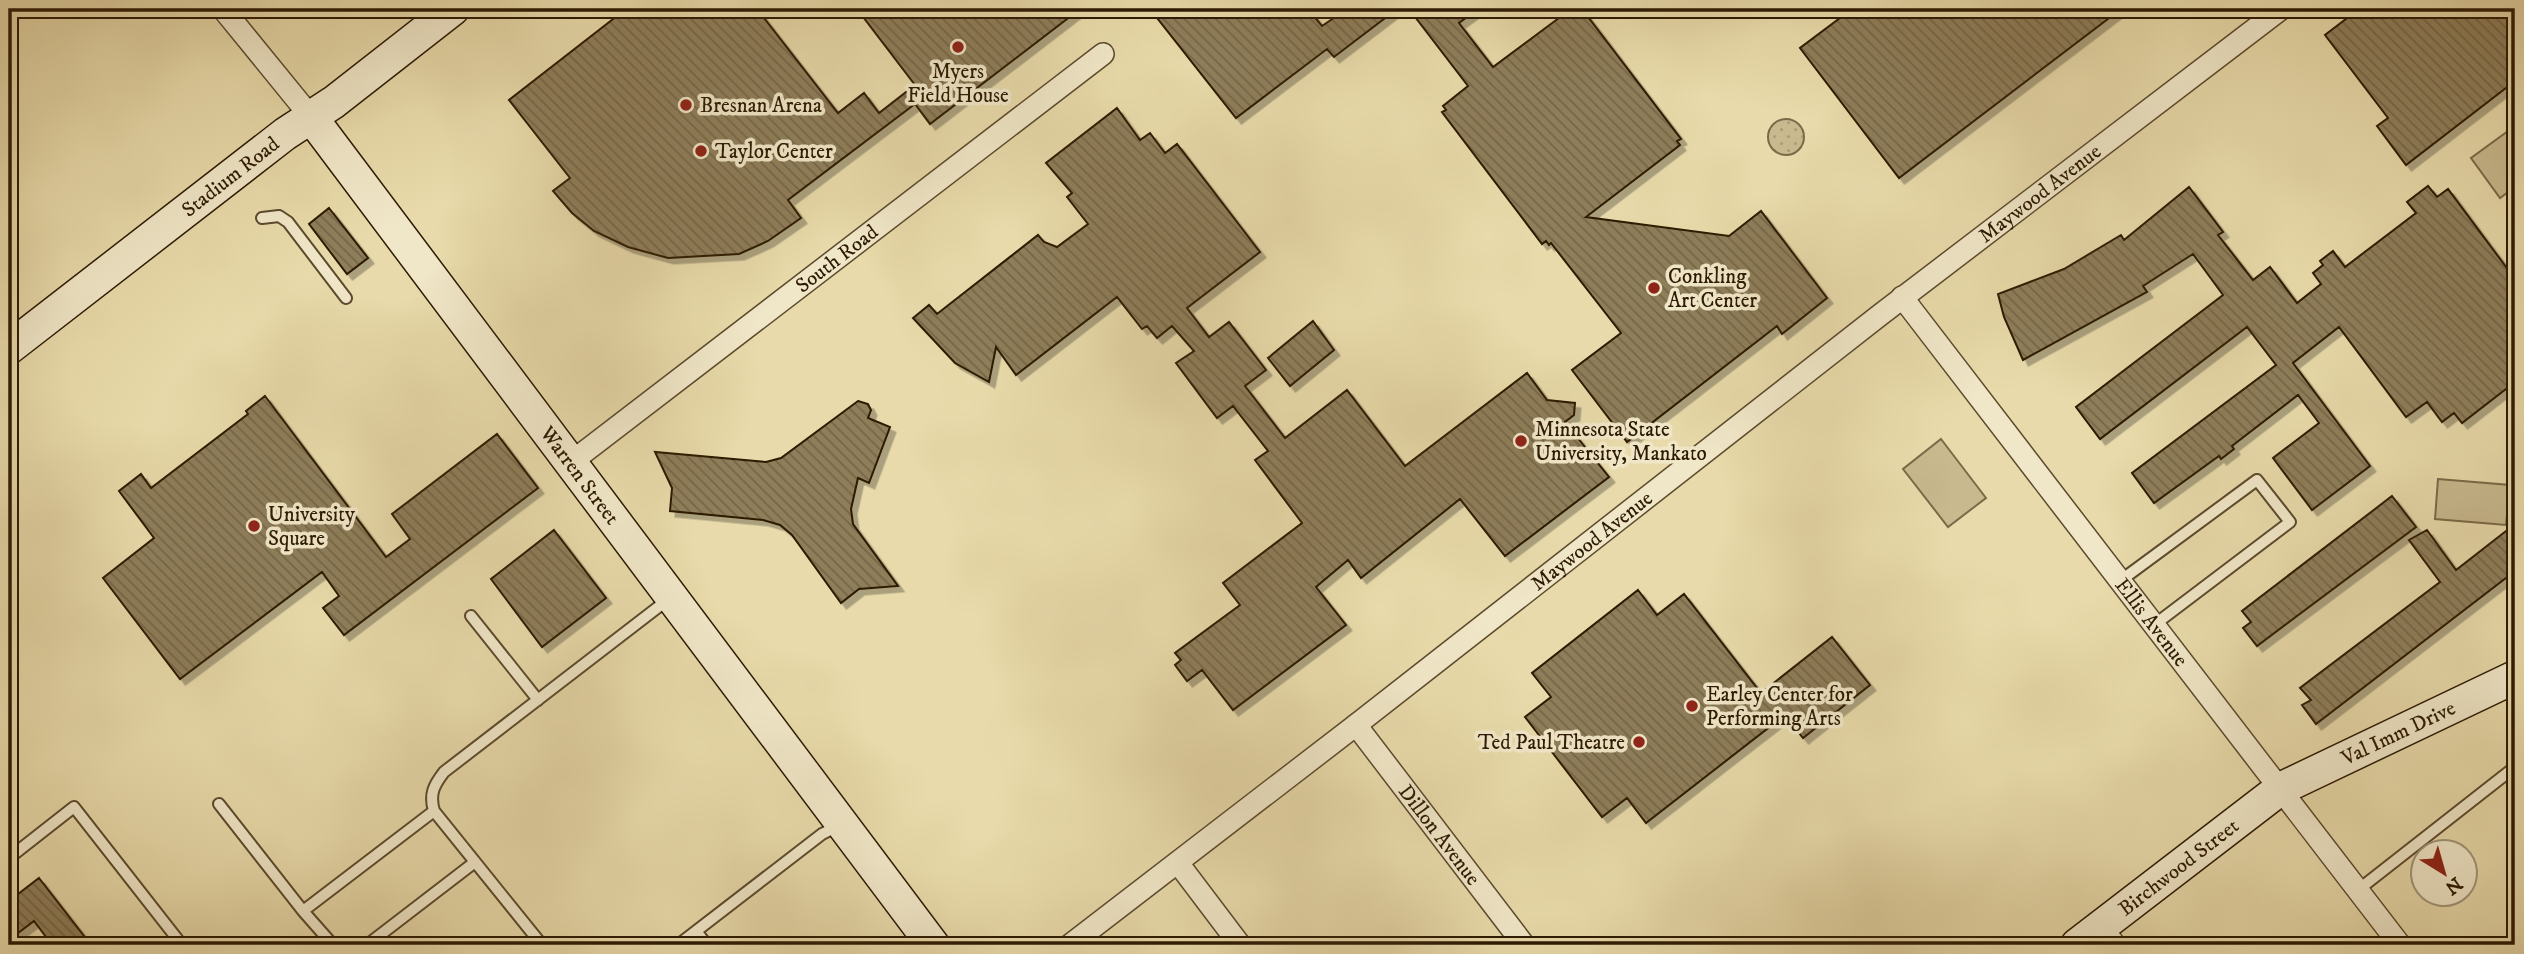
<svg xmlns="http://www.w3.org/2000/svg" width="2524" height="954" viewBox="0 0 2524 954" font-family="'IM FELL DW Pica',serif">
  <style>
    .green { fill: url(#green-dots); stroke: #7a6a48; stroke-width: 2 }
    .pitch { fill: #c8b98e; stroke: #7a6a48; stroke-width: 2 }
    .building { fill: url(#building-back-hatch); stroke: #2d1a03; stroke-width: 2; filter: url(#shadow) }
    .lines { fill: none; stroke-linecap: round; stroke-linejoin: round }
    .lane-casing { stroke: #5c4a2d; stroke-width: 14 }
    .street-casing { stroke: #5c4a2d; stroke-width: 24 }
    .secondary-casing { stroke: #2d1a03; stroke-width: 35 }
    .lane { stroke: #f0e7c8; stroke-width: 10 }
    .street { stroke: #f0e7c8; stroke-width: 21 }
    .secondary { stroke: #f0e7c8; stroke-width: 32 }
    .poi-dot { fill: #8f2418; stroke: #f0e7c8; stroke-width: 2.5 }
    .labels { text-anchor: middle; stroke-width: 7; stroke-linejoin: round; paint-order: stroke }
    .poi-label { font-size: 21px; fill: #2d1a03; stroke: #f0e7c8; text-anchor: start }
    .street-label { font-size: 21px; fill: #2d1a03; stroke: #f0e7c8 }
  </style>
  <defs>
    <pattern id="green-dots" width="8" height="8" patternUnits="userSpaceOnUse" patternTransform="scale(1.75)"><rect width="8" height="8" fill="#c8b98e"/><path d="M2 2h.1M6 6h.1" fill="none" stroke="#ac9e79" stroke-width="1.8" stroke-linecap="round"/></pattern>
    <pattern id="building-back-hatch" width="6" height="6" patternUnits="userSpaceOnUse" patternTransform="scale(1.75)"><rect width="6" height="6" fill="#8e7e5a"/><path d="M-1 5l2 2M0 0l6 6M5-1l2 2" fill="none" stroke="#746648"/></pattern>
    <filter id="shadow"><feDropShadow dx="5.5" dy="5.5" stdDeviation="0" flood-color="#0004"/></filter>
  </defs>
  <rect width="100%" height="100%" fill="#e8daaa"/>
  <filter id="stains"><feTurbulence type="fractalNoise" baseFrequency=".00286" numOctaves="4"/><feColorMatrix values="0 0 0 0 .2 0 0 0 0 .09 0 0 0 0 .02 0 0 0 .5 -.17"/></filter>
  <radialGradient id="worn" r=".72"><stop offset=".6" stop-color="#630" stop-opacity="0"/><stop offset="1" stop-color="#630" stop-opacity=".3"/></radialGradient>
  <path class="green" d="M1768 137a18 18 0 1 1 36 0a18 18 0 1 1-36 0Z"/>
  <path class="pitch" d="M2515 126V187L2500 198 2471 158Z
    M1941 439 1986 498 1948 527 1903 469Z
    M2438 479 2510 485 2506 525 2435 519Z"/>
  <path class="building" d="M626 9H757L838 113 864 93 879 113 915 85 857 9H1080L930 124 915 104 788 200 801 218 768 241 739 254 668 258 628 247 594 231 572 213 553 191 570 178 509 100Z
    M1150 9H1308L1322 26 1347 9H1397L1334 57 1327 49 1236 118Z
    M1409 9H1478L1459 23 1493 67 1571 9H1582L1681 139 1677 141 1680 145 1586 217 1729 236 1761 211 1827 298 1782 334 1777 326 1627 442 1572 370 1621 333 1551 243 1549 245 1546 241 1542 244 1442 112 1446 110 1443 106 1468 86Z
    M1852 9H2121L1899 178 1800 48Z
    M2359 9H2515V81L2406 165 2377 126 2388 118 2325 35Z
    M1117 108 1140 140 1150 133 1165 153 1177 144 1260 252 1187 308 1209 337 1229 322 1266 370 1245 386 1285 438 1347 390 1405 466 1527 373 1547 400 1575 403 1574 415 1565 422 1609 477 1505 556 1460 499 1361 578 1348 560 1316 587 1346 625 1233 710 1202 670 1187 681 1175 665 1181 660 1175 653 1240 605 1223 583 1302 523 1255 460 1268 451 1233 406 1217 418 1176 363 1194 351 1172 326 1157 338 1147 326 1142 329 1117 297 1016 375 996 347 989 382 955 363 913 318 929 305 937 314 1038 235 1044 242 1057 247 1088 224 1067 197 1072 193 1046 163Z
    M2428 186 2437 197 2448 189 2515 279V382L2462 423 2454 413 2442 422 2427 402 2406 417 2339 327 2293 363 2370 466 2312 510 2273 458 2319 423 2298 395 2232 446 2234 449 2221 459 2219 456 2154 503 2132 473 2276 365 2247 327 2100 439 2076 407 2223 295 2193 254 2143 286 2147 292 2023 360 2004 317 1998 294 2064 269 2121 235 2124 240 2189 187 2223 232 2218 235 2253 280 2270 267 2297 303 2321 284 2313 273 2323 265 2320 261 2333 251 2345 267 2416 213 2407 202Z
    M329 208 368 258 347 274 309 224Z
    M1313 321 1334 350 1290 386 1268 358Z
    M265 396 386 557 410 539 392 514 497 434 538 488 344 635 323 608 339 596 322 572 180 679 103 578 154 538 119 491 141 474 151 488 248 414 246 411Z
    M858 401 868 404 871 410 868 418 890 427 869 483 858 478 851 509 853 524 898 586 859 589 841 603 792 535 780 525 763 520 670 511 672 488 655 452 766 462 781 458Z
    M2392 496 2416 527 2257 646 2243 628 2251 622 2242 611Z
    M2515 524V571L2316 724 2302 705 2311 700 2300 688 2440 582 2409 540 2427 530 2456 570Z
    M554 530 606 598 542 647 491 579Z
    M1638 590 1657 615 1684 594 1761 693 1832 637 1870 685 1803 738 1785 715 1646 823 1627 798 1602 817 1525 717 1551 697 1532 673Z
    M39 878 91 945H52L34 921 9 940V901Z"/>
  <g class="lines">
    <defs>
      <path id="lane" d="M262 218 279 216 288 222 346 298
        M2120 581 2257 480 2290 522 2154 625
        M471 616 538 700
        M219 804 303 911 434 811
        M9 858 74 807 182 945
        M2358 890 2515 767
        M303 911 333 945
        M696 931 707 945
        M367 945 475 862
        M542 945 434 811C429 794 434 785 444 772L670 598
        M678 945 822 834 838 826"/>
      <g id="street">
        <path d="M223 9 311 117"/>
        <path id="s1" d="M1902 297 2400 945"/>
        <path id="s2" d="M570 463 1103 54"/>
        <path id="s3" d="M1356 725 1524 945"/>
        <path d="M1178 863 1240 945"/>
        <path d="M2101 927 2115 945"/>
        <path id="s4" d="M1070 945 1356 725 1880 315 2281 9"/>
      </g>
      <g id="secondary">
        <path id="s5" d="M311 117 933 945"/>
        <path id="s6" d="M9 348 285 134 334 102 453 9"/>
        <path id="s7" d="M2077 945 2280 789 2515 677"/>
      </g>
    </defs>
    <use href="#lane" class="lane-casing"/>
    <use href="#street" class="street-casing"/>
    <use href="#secondary" class="secondary-casing"/>
    <use href="#lane" class="lane"/>
    <use href="#street" class="street"/>
    <use href="#secondary" class="secondary"/>
  </g>
  <g class="poi-dot">
    <circle cx="958" cy="47" r="7"/>
    <circle cx="686" cy="105" r="7"/>
    <circle cx="701" cy="151" r="7"/>
    <circle cx="1654" cy="288" r="7"/>
    <circle cx="1521" cy="441" r="7"/>
    <circle cx="254" cy="526" r="7"/>
    <circle cx="1692" cy="706" r="7"/>
    <circle cx="1639" cy="742" r="7"/>
  </g>
  <g class="labels">
    <g class="poi-label">
      <text x="958" y="78" text-anchor="middle">Myers<tspan x="958" dy="24">Field House</tspan></text>
      <text x="700" y="112">Bresnan Arena</text>
      <text x="715" y="158">Taylor Center</text>
      <text x="1668" y="283">Conkling<tspan x="1668" dy="24">Art Center</tspan></text>
      <text x="1535" y="436">Minnesota State<tspan x="1535" dy="24">University, Mankato</tspan></text>
      <text x="268" y="521">University<tspan x="268" dy="24">Square</tspan></text>
      <text x="1706" y="701">Earley Center for<tspan x="1706" dy="24">Performing Arts</tspan></text>
      <text x="1625" y="749" text-anchor="end">Ted Paul Theatre</text>
    </g>
    <g class="street-label">
      <text dy="7" stroke="none"><textPath href="#s6" startOffset="280">Stadium Road</textPath></text>
      <text dy="7" stroke="none"><textPath href="#s4" startOffset="1227">Maywood Avenue</textPath></text>
      <text dy="7" stroke="none"><textPath href="#s2" startOffset="336">South Road</textPath></text>
      <text dy="7" stroke="none"><textPath href="#s5" startOffset="448">Warren Street</textPath></text>
      <text dy="7" stroke="none"><textPath href="#s4" startOffset="660">Maywood Avenue</textPath></text>
      <text dy="7" stroke="none"><textPath href="#s1" startOffset="410">Ellis Avenue</textPath></text>
      <text dy="7" stroke="none"><textPath href="#s7" startOffset="387">Val Imm Drive</textPath></text>
      <text dy="7" stroke="none"><textPath href="#s3" startOffset="138">Dillon Avenue</textPath></text>
      <text dy="7" stroke="none"><textPath href="#s7" startOffset="128">Birchwood Street</textPath></text>
    </g>
  </g>
  <rect width="2524" height="954" fill="none" stroke="#e8daaa" stroke-width="35"/>
  <rect x="10" y="10" width="2503" height="933" fill="none" stroke="#2d1a03" stroke-width="3.5"/>
  <rect x="18" y="18" width="2489" height="919" fill="none" stroke="#2d1a03" stroke-width="2"/>
  <g transform="translate(2444 873) rotate(143)"><circle r="33" fill="#f0e7c8" stroke="#a29579" stroke-width="2"/>
  <path d="M0-5L12 26L0 18L-12 26Z" fill="#8f2418"/>
  <text y="-10" font-size="19" font-weight="bold" text-anchor="middle" fill="#2d1a03">N</text>
  </g>
  <rect width="100%" height="100%" filter="url(#stains)"/>
  <rect width="100%" height="100%" fill="url(#worn)"/>
</svg>
